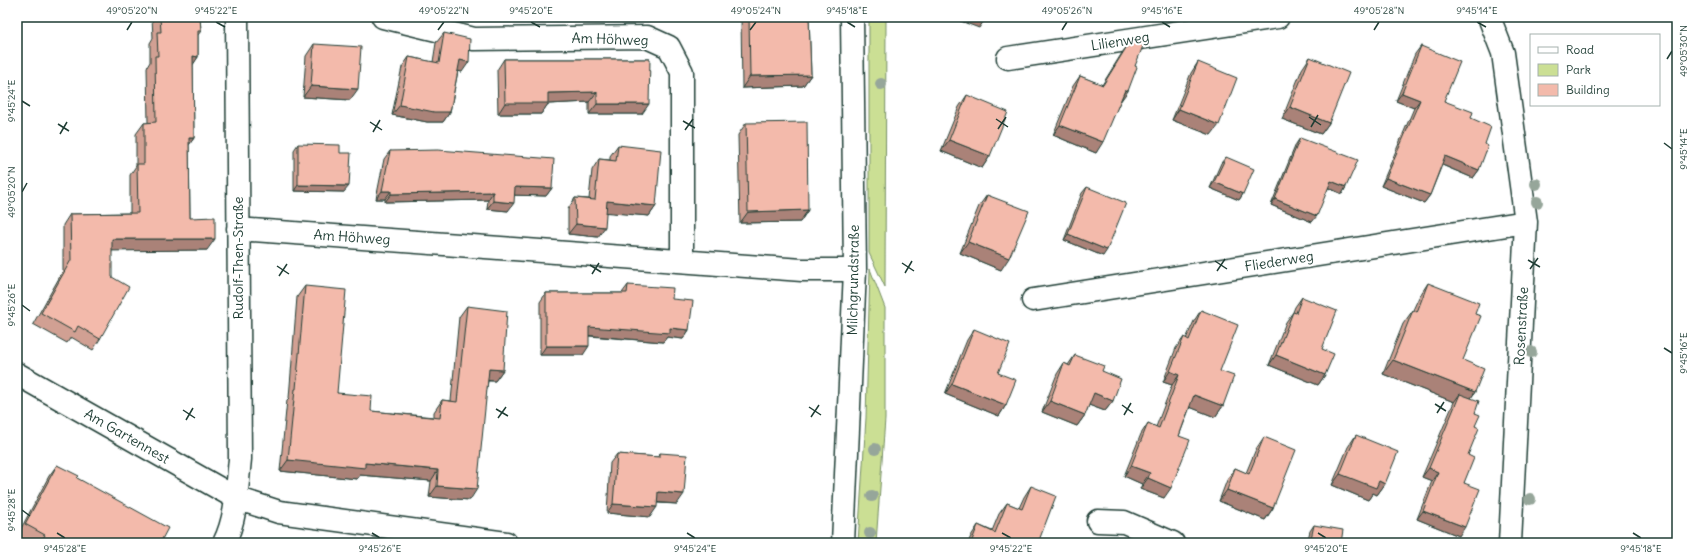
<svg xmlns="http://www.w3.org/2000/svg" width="1694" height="560" viewBox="0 0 1694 560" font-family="Delius,sans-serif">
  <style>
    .green { fill: #cbdf94; stroke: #758e64 }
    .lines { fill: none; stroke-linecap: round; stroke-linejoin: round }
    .minor-casing { stroke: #1f3d34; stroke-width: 25 }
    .minor { stroke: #fff; stroke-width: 22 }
    .tree { fill: #96a69a }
    .wall { fill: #d1a093; stroke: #1f3d34 }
    .shaded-wall { fill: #aa8278; stroke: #1f3d34 }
    .building { fill: #f3baab; stroke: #1f3d34 }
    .ticks { fill: none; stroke: #1f3d34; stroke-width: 1.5 }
    .labels { text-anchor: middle; stroke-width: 4; stroke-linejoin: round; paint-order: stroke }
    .street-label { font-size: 14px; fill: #1f3d34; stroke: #fff }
    .neatline { fill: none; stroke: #1f3d34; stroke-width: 1.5 }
    .ticks-label { font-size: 10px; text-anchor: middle; fill: #1f3d34 }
  </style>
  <rect width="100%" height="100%" fill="#fff"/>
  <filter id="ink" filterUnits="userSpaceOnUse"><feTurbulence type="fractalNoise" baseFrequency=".025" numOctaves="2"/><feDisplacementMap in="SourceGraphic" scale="8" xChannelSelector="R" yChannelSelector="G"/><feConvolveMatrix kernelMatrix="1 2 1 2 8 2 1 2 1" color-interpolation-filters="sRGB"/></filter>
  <g filter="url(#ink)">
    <path class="green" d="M869 17H886L885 287 869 253Z
      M870 269 885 308V419L876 543H858L866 418Z"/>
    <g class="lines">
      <defs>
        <path id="minor" d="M383 17 474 39 647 37 669 47 682 72V261
          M1489 17 1503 53 1526 222 1510 543
          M1008 58 1278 17
          M238 229 802 270H855
          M1033 300 1526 222
          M17 374 236 498 279 512 506 543
          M1098 521 1124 522 1173 543
          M224 543C237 517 237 487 240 459L237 17
          M843 543 855 270 852 17"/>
      </defs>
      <use href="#minor" class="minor-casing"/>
      <use href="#minor" class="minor"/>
    </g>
    <g class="tree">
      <circle cx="881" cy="84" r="6"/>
      <circle cx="1536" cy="184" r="6"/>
      <circle cx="1537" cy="202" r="6"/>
      <circle cx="1531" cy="352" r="6"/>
      <circle cx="875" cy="449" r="6"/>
      <circle cx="872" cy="496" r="6"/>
      <circle cx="1530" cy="499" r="6"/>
      <circle cx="870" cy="533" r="6"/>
    </g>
    <path class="wall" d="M152 17H200L201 31 198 35V57L193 64 194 138 189 145 190 218 207 250H112L100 339 93 350 71 337 67 343 33 324 63 271V225L70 214 130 213V175L136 166V134L144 123H148L147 67 150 62V43L153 38Z
      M741 17H809L811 75 803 86 742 88Z
      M444 33 462 72 458 71 450 112 443 122H427L392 115 402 67 409 57 433 62 436 43Z
      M1129 43 1135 66 1120 102 1096 153 1053 135 1073 86 1080 76 1102 85 1122 53Z
      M314 44 350 100 303 97 306 56Z
      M1421 46 1444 101 1471 118 1485 144 1479 170 1473 178 1442 165 1430 195 1424 203 1381 186 1414 108 1396 101 1415 54Z
      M1310 57 1329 123 1321 134 1282 119 1302 69Z
      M504 59H650L642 114H589V102L548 104 541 114H498L497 70Z
      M1198 62 1211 135 1172 120 1191 73Z
      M967 95 990 156 982 168 941 151 959 107Z
      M746 123 808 210 800 222 740 223 738 135Z
      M1300 138 1346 187 1342 194 1328 188 1312 222 1271 205 1296 144Z
      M298 144 344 192 294 191V150Z
      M618 145 656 206 649 216 606 212 598 237 568 234V209L575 198 589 199 592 170 599 159 610 160V156Z
      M390 151 552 188 546 196 514 195 508 211 487 209 488 200 385 202V199H376L384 159Z
      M1226 157 1243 194 1239 200 1210 188 1221 163Z
      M1087 187 1103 256 1064 240 1082 193Z
      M987 195 1001 270 960 253 979 206Z
      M1428 283 1463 360 1475 392 1471 398 1475 413V426L1468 455 1464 483 1459 536 1417 519 1432 481 1422 477 1454 402 1383 374 1403 324 1413 310 1419 297Z
      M628 285 672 299 689 330 683 339 667 337 663 342 589 336 583 355H540V302L546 293H622Z
      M305 286 337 393 371 411 434 417V412L442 400 451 401 459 317 467 306 503 370 495 381H488L470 500 429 497 431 481 360 475 357 479 280 471 287 400 289 398 297 297Z
      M1302 297 1322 349 1325 375 1318 385 1269 365 1286 322 1293 312 1295 307Z
      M1201 310 1220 371 1223 406 1215 417 1190 407 1179 436 1164 498 1140 489 1142 484 1124 476 1141 434 1148 423 1156 427 1172 385 1163 382 1176 348 1184 337 1186 339 1194 321Z
      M974 329 998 373 1006 405 999 416 945 394 967 340Z
      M1075 355 1102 371 1113 401 1105 411 1089 405 1085 415 1077 426 1042 412 1057 374 1064 363 1068 365Z
      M1356 435 1385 484 1377 495 1373 493 1368 500 1332 485 1348 447Z
      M1264 437 1273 508 1265 520 1219 501 1227 480 1235 468 1246 473 1256 449Z
      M660 453 677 504 657 503 650 517 607 513 610 463 617 454 658 457Z
      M57 465 77 478 160 543H30L17 536 49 476Z
      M1031 486 1038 543H968L971 536 978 525 992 531 999 514 1007 503 1019 508 1024 497Z
      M1314 525 1341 543H1307L1310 531Z"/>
    <path class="shaded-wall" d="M950 17H984L986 18 979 28Z
      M1071 17H1079L1077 19Z
      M193 56 198 57 191 68Z
      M460 60 469 62 462 72 453 70Z
      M811 75 803 86 742 88 750 76Z
      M311 86 358 89 350 100 303 97Z
      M1125 90 1128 91 1120 102Z
      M597 92 589 102 548 104 541 114H498L505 103 548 93Z
      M1402 93 1420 100 1414 108 1396 101Z
      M597 104H649L642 114H589Z
      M400 105 450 112 443 122H427L392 115Z
      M1290 107 1329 123 1321 134 1282 119Z
      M1179 109 1219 125 1211 135 1172 120Z
      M1060 125 1103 142 1096 153 1053 135Z
      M189 138H194L186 149Z
      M949 140 990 156 982 168 941 151Z
      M1445 156 1479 170 1473 178 1440 164Z
      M1386 178 1430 195 1424 203 1381 186Z
      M1331 181 1346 187 1342 194 1327 187Z
      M1214 182 1243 194 1239 200 1210 188Z
      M298 185 349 186 344 192 294 191Z
      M515 187 552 188 546 196 509 195Z
      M382 191H391L385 199H376Z
      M493 192 488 200 385 202 391 194Z
      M1275 199 1317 216 1312 222 1271 205Z
      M493 201 514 203 508 211 487 209Z
      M607 201 656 206 649 216 600 212Z
      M808 210 800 222 740 223 748 212Z
      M576 224 605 227 598 237 568 234Z
      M1068 234 1107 250 1103 256 1064 240Z
      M112 239H215L207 250 104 251Z
      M968 242 1009 258 1001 270 960 253Z
      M589 327 670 328 689 330 683 339 667 337 663 342 583 335Z
      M546 346H589L583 355H540Z
      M1276 355 1325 375 1318 385 1269 365Z
      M1393 360 1475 392 1465 407 1460 394 1454 402 1383 374Z
      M489 369 503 370 495 381 481 380Z
      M1170 371 1179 375 1172 385 1163 382Z
      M952 384 1006 405 999 416 945 394Z
      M1094 393 1113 401 1105 411 1086 404Z
      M1194 395 1223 406 1215 417 1187 406Z
      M1050 401 1085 415 1077 426 1042 412Z
      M288 460 365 463 438 470 431 481 360 475 357 479 280 471Z
      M1131 466 1150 473 1142 484 1124 476Z
      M1429 468 1438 472 1432 481 1422 477Z
      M1340 474 1379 481 1385 484 1377 495 1373 493 1368 500 1332 485Z
      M1148 478 1171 488 1164 498 1140 489Z
      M437 486 477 489 470 500 429 497Z
      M1227 490 1273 508 1265 520 1219 501Z
      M658 492 684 494 677 504 651 502Z
      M613 504 657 507 650 517 607 513Z
      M1423 511 1465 527 1459 536 1417 519Z"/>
    <path class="building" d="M160 17H200L201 31H198V57L193 56 194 138H189L190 218 215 217V239H112V277L129 287 100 339 78 326 75 332 41 313 71 260 70 214 138 213 137 164H144V123L156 122 155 56H158L157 32H161Z
      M749 17H809L811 75 750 76Z
      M444 33 470 39 469 62 460 60 450 112H434L400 105 409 57 439 63Z
      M1145 41 1135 66 1137 67 1128 91 1125 90 1103 142 1060 125 1080 76 1103 85 1129 43Z
      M314 44 361 47 358 89 311 86Z
      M1421 46 1460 62 1444 101 1473 112 1471 118 1491 127 1485 144 1488 146 1479 170 1445 156 1430 195 1386 178 1420 100 1402 93Z
      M1310 57 1349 73 1329 123 1290 107Z
      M504 59H650L649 104H597V92L548 93V103H505Z
      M1198 62 1237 78 1219 125 1179 109Z
      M967 95 1008 112 990 156 949 140Z
      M807 122 808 210 748 212 746 123Z
      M1300 138 1358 160 1346 187 1331 181 1317 216 1275 199Z
      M298 144 340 145V153H351L349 186 298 185Z
      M618 145 661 150 656 206 607 201 605 227 576 224 575 198 595 200 599 159 616 161Z
      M438 150 554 159 552 188 515 187 514 203 493 201V192L391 194V191H382L390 151Z
      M1226 157 1254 169 1243 194 1214 182Z
      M1087 187 1126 203 1107 250 1068 234Z
      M987 195 1029 211 1009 258 968 242Z
      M1428 283 1479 303 1475 314 1481 316 1463 360 1484 369 1475 392 1393 360 1413 310 1417 312Z
      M628 285 673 288 672 299 693 301 689 330 670 328V333L589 327V346H546V293H627Z
      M305 286 346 290 337 393 372 396 371 411 440 418 442 400 457 402 467 306 507 311 503 370 489 369 477 489 437 486 438 470 365 463V468L288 460 295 389H296Z
      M1302 297 1337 311 1322 349 1334 354 1325 375 1276 355 1293 312 1296 313Z
      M1201 310 1238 325 1220 371 1234 376 1223 406 1194 395 1179 436 1190 440 1171 488 1148 478 1150 473 1131 466 1148 423 1159 428 1179 375 1170 371 1184 337 1189 340Z
      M974 329 1010 344 998 373 1016 380 1006 405 952 384Z
      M1075 355 1104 366 1102 371 1121 379 1113 401 1094 393 1085 415 1050 401 1064 363 1070 366Z
      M1460 394 1479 401 1475 413 1480 415 1475 426 1479 428 1468 455 1474 458 1464 483 1480 489 1465 527 1423 511 1438 472 1429 468Z
      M1356 435 1398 452 1385 484 1379 481 1376 488 1340 474Z
      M1264 437 1296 450 1273 508 1227 490 1235 468 1249 474Z
      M660 453 687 455 684 494 658 492 657 507 613 504 617 454 660 457Z
      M57 465 79 476 77 478 168 528 160 543H41L45 535 25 524Z
      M1031 486 1056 496 1038 543H971L978 525 995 533 1007 503 1022 509Z
      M1314 525 1343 530 1341 543H1310Z"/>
  </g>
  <path class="ticks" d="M216 22 225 27M531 22 540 27M847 22 855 27M1162 22 1170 27M1477 22 1486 27M127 30 132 22M438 30 444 22M750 30 756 22M1062 30 1067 22M1374 30 1379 22M1667 59 1672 51M22 101 30 106M1309 117 1321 125M996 119 1008 127M683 121 695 128M370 122 382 130M58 124 69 131M1311 127 1318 115M998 129 1006 117M685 130 693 119M373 132 380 120M60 134 67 122M1664 143 1672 149M22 192 27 183M1528 260 1540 267M1215 261 1227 269M902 263 914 271M590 265 601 272M277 266 289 274M1530 269 1538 258M1217 271 1225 259M905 273 912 261M592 274 599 263M279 276 287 264M22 305 30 311M1664 348 1672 353M1435 404 1446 411M1122 405 1133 413M809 407 821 415M496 409 508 416M183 410 195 418M1437 413 1444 402M1124 415 1131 403M811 417 819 405M498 418 506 407M186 420 193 408M22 510 30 516M57 533 65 538M372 533 380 538M687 533 695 538M1002 533 1011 538M1318 533 1326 538M1633 533 1641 538"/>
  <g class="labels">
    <g class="street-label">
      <text transform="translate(610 39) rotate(2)" y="5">Am Höhweg</text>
      <text transform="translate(1120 41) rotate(-9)" y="5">Lilienweg</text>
      <text transform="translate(352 237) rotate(4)" y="5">Am Höhweg</text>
      <text transform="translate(238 258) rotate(-90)" y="5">Rudolf-Then-Straße</text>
      <text transform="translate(1279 261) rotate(-9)" y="5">Fliederweg</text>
      <text transform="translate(853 280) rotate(-89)" y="5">Milchgrundstraße</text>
      <text transform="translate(1521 326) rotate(-87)" y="5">Rosenstraße</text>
      <text transform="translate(127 436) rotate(30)" y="5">Am Gartennest</text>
    </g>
  </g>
  <rect width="1694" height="560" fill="none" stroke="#fff" stroke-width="44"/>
  <rect x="1530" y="34" width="130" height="72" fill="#ffffff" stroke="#a5b1ae"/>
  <rect x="1538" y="47" width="20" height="6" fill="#ffffff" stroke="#a5b1ae"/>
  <text x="1566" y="54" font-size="12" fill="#1f3d34">Road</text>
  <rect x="1538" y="64" width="20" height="12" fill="#cbdf94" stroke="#a5b1ae"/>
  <text x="1566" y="74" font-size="12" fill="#1f3d34">Park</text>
  <rect x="1538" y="84" width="20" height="12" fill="#f3baab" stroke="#a5b1ae"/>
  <text x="1566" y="94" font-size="12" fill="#1f3d34">Building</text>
  <rect x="22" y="22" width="1650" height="516" class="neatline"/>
  <g class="ticks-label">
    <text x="132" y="14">49°05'20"N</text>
    <text x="216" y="14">9°45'22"E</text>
    <text x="444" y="14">49°05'22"N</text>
    <text x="531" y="14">9°45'20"E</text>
    <text x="756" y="14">49°05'24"N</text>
    <text x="847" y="14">9°45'18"E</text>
    <text x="1067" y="14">49°05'26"N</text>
    <text x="1162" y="14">9°45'16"E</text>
    <text x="1379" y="14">49°05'28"N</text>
    <text x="1477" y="14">9°45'14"E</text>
    <text transform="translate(1683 51) rotate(-90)" y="4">49°05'30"N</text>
    <text transform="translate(11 101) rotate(-90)" y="4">9°45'24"E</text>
    <text transform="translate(1683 149) rotate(-90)" y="4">9°45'14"E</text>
    <text transform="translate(11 192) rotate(-90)" y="4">49°05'20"N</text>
    <text transform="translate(11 305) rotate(-90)" y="4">9°45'26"E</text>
    <text transform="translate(1683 353) rotate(-90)" y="4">9°45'16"E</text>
    <text transform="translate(11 510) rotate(-90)" y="4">9°45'28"E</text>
    <text x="65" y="552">9°45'28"E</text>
    <text x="380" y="552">9°45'26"E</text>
    <text x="695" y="552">9°45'24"E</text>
    <text x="1011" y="552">9°45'22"E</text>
    <text x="1326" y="552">9°45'20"E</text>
    <text x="1641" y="552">9°45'18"E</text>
  </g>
</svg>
